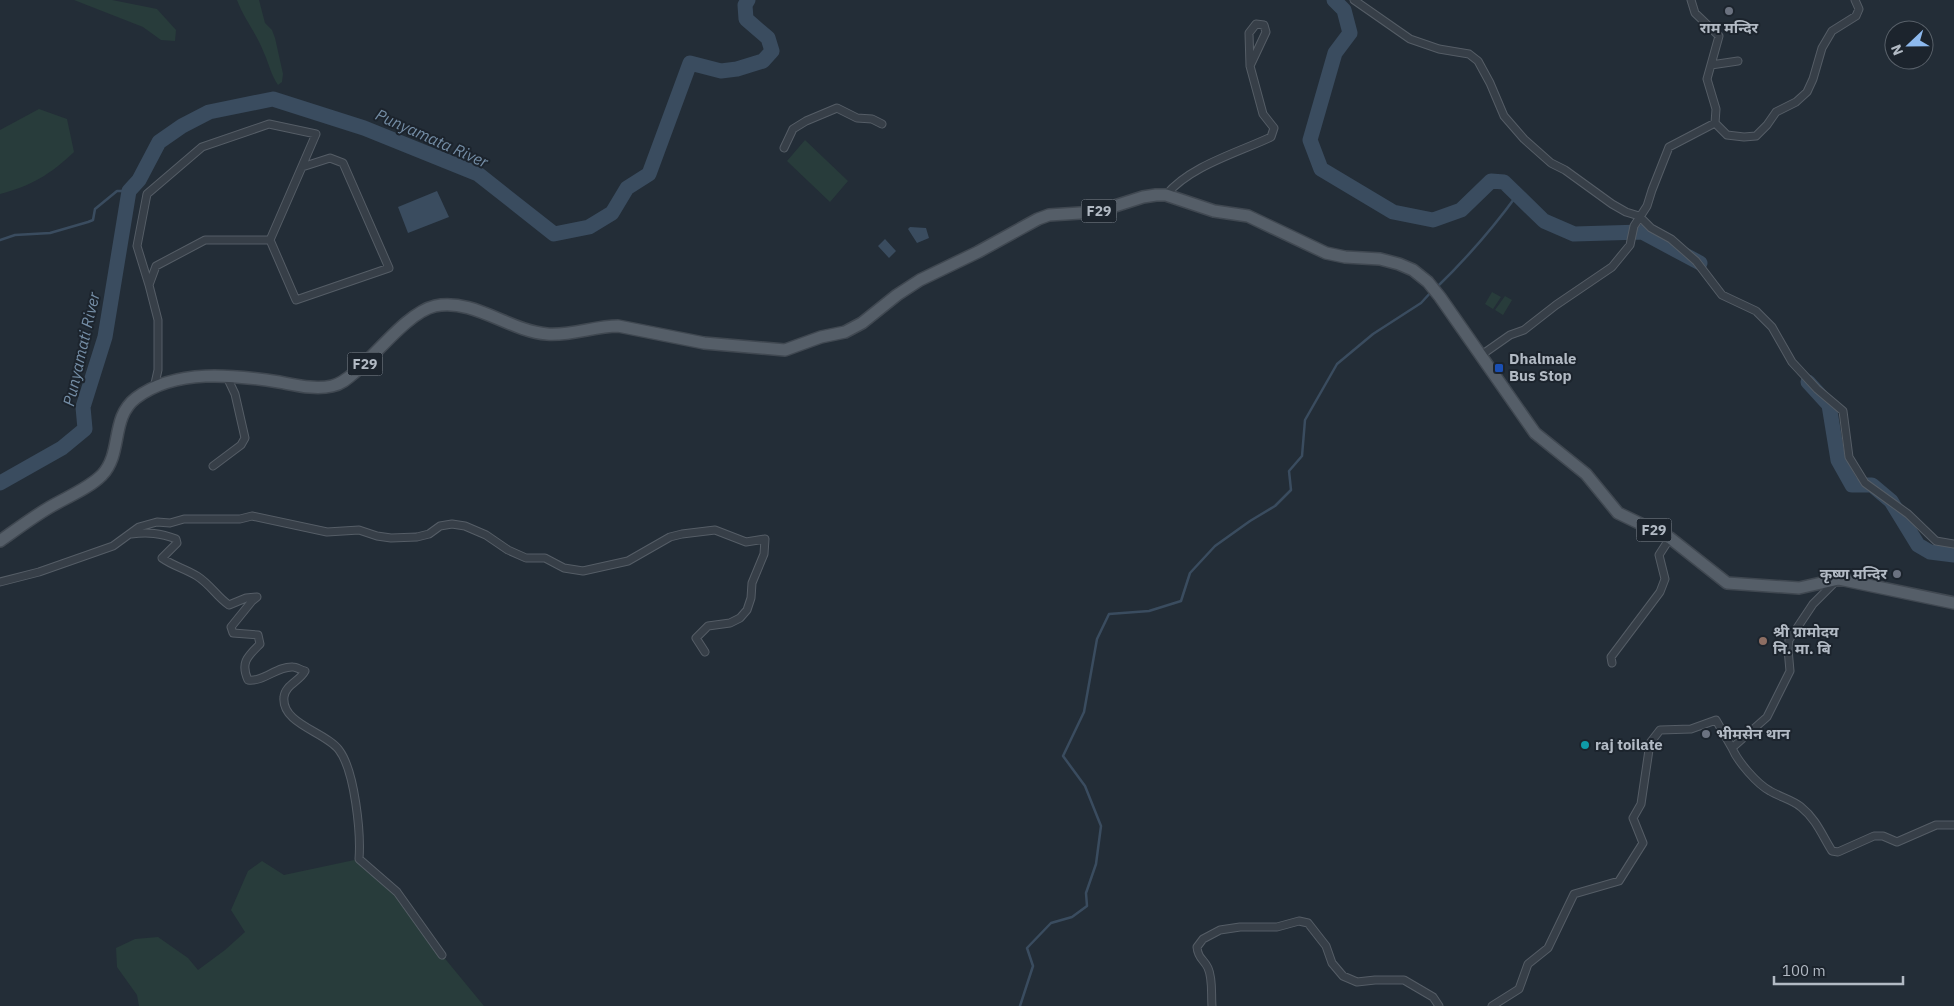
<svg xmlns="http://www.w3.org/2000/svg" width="1954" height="1006" viewBox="0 0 1954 1006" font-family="'IBM Plex Sans','Noto Sans Devanagari',sans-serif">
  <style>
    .green { fill: #283c3b }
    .water { fill: #3a4c5f }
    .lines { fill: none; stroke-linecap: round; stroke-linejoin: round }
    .stream { stroke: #3a4c5f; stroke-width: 2.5 }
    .river { stroke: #3a4c5f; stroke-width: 15 }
    .minor-casing { stroke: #555d66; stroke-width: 9 }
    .primary-casing { stroke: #404851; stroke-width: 14 }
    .minor { stroke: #373f48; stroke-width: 7 }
    .primary { stroke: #555e68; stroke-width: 11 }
    .worship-dot { fill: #6b7280; stroke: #1c242d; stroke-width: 2 }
    .transit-dot { fill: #1a4fb4; stroke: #1c242d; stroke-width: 2 }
    .education-dot { fill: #8d6e63; stroke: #1c242d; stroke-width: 2 }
    .culture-dot { fill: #0f9aa8; stroke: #1c242d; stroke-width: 2 }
    .labels { text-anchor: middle; stroke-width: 4; stroke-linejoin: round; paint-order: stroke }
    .shield { fill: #1c242d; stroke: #858d97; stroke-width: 1 }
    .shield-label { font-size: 14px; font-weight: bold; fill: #b2bac4 }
    .poi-label { font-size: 15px; font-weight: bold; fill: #b2bac4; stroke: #1c242d; text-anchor: start }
    .water-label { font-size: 16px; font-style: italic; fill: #748da5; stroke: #1c242d }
  </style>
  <rect width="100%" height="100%" fill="#232d37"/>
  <path class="green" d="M74 0H112L157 9 176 30 175 41 161 40 143 27Z
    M237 0H259L265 23 272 30 275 38 283 74 282 82 278 85C271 75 269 64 264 53 257 34 244 19 237 0Z
    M39 109 67 119 74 152C51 174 31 186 0 194V130Z
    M805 140 848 181 830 202 787 161Z
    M1492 292 1501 297 1493 309 1485 304Z
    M1505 296 1512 300 1503 315 1495 310Z
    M359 859 397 892 442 955 484 1006H139L137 995 117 967 116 948 135 939 158 937 188 958 198 970 225 950 245 932 231 910 248 871 262 861 284 875Z"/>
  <path class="water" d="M437 191 449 217 408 233 398 207Z
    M910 227 926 228 929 238 917 243 908 229Z
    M885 239 896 251 889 258 878 246Z"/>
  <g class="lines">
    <path class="stream" d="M0 240 15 235 50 233 88 222 93 220 95 209 117 191H129
      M1436 288C1466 259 1493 228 1517 195
      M1020 1006 1033 966 1027 948 1051 923 1072 917 1087 906 1086 893 1096 864 1101 826 1085 786 1063 756 1084 712 1097 639 1109 614 1149 611 1181 601 1190 573 1215 546 1250 521 1275 506 1291 490 1289 471 1302 456 1305 420 1337 364 1373 334 1421 303 1432 291"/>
    <path class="river" d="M1334 0 1344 10 1350 33 1335 53 1310 140 1321 169 1393 212 1433 220 1461 210 1491 181 1504 182 1544 221 1574 234 1642 232 1700 263
      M1808 382 1829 405 1838 460 1852 485H1872L1891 501 1918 545 1930 552 1954 555
      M0 483 62 448 85 429 83 407 105 337 129 191 139 180 159 142 182 126 209 112 273 99 364 128 478 174 554 234 589 227 612 213 627 188 649 174 690 63 721 71 737 69 763 61 772 51 768 38 746 19 745 5 748 0"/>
    <defs>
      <path id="minor" d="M1354 0 1410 39 1439 49 1469 54 1478 61 1490 83 1504 116 1524 139 1551 163 1565 170 1612 204 1626 212 1639 216 1651 228 1671 239 1696 261 1722 295 1756 311 1772 327 1792 362 1817 389 1843 411 1849 457 1865 483 1908 514 1936 541 1954 544
        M1711 65 1738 61
        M1715 123 1727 135 1744 137 1756 136 1767 125 1776 112 1796 102 1807 92 1813 79 1822 48 1832 31 1856 16 1859 9 1855 0
        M784 148 793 129 806 121 837 108 857 118 872 119 882 124
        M1166 195C1190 166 1237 153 1271 137L1274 128 1263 114 1250 66 1249 33 1256 24 1264 25 1266 32 1250 66
        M149 285 137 246 147 194 202 147 269 124 316 134 270 240 302 167 330 158 343 163 389 268 296 300 270 240H205L156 266 149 285 158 320V370L154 388
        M1480 356 1510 335 1524 330 1556 305 1612 267 1630 245 1634 226 1647 206 1652 190 1669 147 1715 123 1716 109 1707 79 1719 36 1695 13 1691 0
        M213 466 241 445 245 438 235 394 226 375
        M131 534C148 532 160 533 176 539L177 543 162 558C173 566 186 569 197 576 211 585 217 597 229 605L246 598 257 597 252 601 231 627 233 633 258 635 260 644C248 656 240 662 248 680 264 682 277 666 293 667 296 667 301 670 305 671 300 681 285 685 284 697 281 724 326 732 339 750 355 771 361 834 359 859L397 892 442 955
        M0 582 39 572 113 546 139 527 157 522 170 523 184 519H240L252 516 327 532 359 530 377 536 391 538 417 537 429 534 440 526 452 524 465 526 486 535 508 550 526 558H545L564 568 583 571 628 561 670 537 682 534 715 530 746 542 765 539 764 554 752 583 751 598 747 610 740 618 730 623 708 626 696 638 705 652
        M1612 663 1611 657 1660 592 1665 579 1659 555 1670 538
        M1732 748C1738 762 1757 784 1770 791 1780 797 1793 800 1801 807 1816 819 1822 835 1832 851L1838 852 1874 836H1883L1897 842 1936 825H1954
        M1212 1006C1211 994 1213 979 1208 968 1204 959 1198 959 1197 947L1203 939 1220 930 1240 927H1277L1299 921 1308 923 1326 946 1332 963 1343 976 1357 982 1375 980H1404L1433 997 1439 1006
        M1492 1006 1519 989 1528 964 1548 948 1574 894 1619 881 1643 843 1633 818 1641 804 1650 743 1660 730 1691 729 1716 720 1732 748 1767 717 1790 671 1788 649 1789 640 1813 604 1837 580"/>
      <path id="primary" d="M0 541C17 529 33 517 50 507 67 497 88 489 102 475 123 453 110 418 136 398 176 368 234 375 279 382 296 385 315 390 332 386 341 384 347 379 354 373 376 355 408 312 435 306 474 298 509 331 547 334 572 336 594 326 618 326L704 343 785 350 821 337 845 332 862 323 897 295 920 280 978 252 1038 219 1049 215 1096 212 1143 197 1156 195H1166L1214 211 1248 216 1326 253 1345 257 1380 259 1399 264 1413 270 1428 282 1440 297 1535 433 1586 474 1618 513 1670 538 1727 583 1799 588 1839 579 1954 603"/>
    </defs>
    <use href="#minor" class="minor-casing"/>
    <use href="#primary" class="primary-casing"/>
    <use href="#minor" class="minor"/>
    <use href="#primary" class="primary"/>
  </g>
  <g class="worship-dot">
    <circle cx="1729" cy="11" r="5"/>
    <circle cx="1897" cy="574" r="5"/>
    <circle cx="1706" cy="734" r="5"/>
  </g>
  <rect class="transit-dot" x="1494" y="363" width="10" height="10" rx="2.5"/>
  <circle class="education-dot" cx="1763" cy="641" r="5"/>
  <circle class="culture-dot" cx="1585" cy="745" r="5"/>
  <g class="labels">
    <g class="shield">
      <rect x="1081.5" y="199.5" width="35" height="23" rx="4"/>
      <rect x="347.5" y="352.5" width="35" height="23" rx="4"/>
      <rect x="1636.5" y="518.5" width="35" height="23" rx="4"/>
    </g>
    <g class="shield-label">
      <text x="1099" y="216">F29</text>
      <text x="365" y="369">F29</text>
      <text x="1654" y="535">F29</text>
    </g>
    <g class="poi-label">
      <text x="1729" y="33" text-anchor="middle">राम मन्दिर</text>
      <text x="1509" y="364">Dhalmale<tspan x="1509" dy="17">Bus Stop</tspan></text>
      <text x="1887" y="579" text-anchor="end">कृष्ण मन्दिर</text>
      <text x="1773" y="637">श्री ग्रामोदय<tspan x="1773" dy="17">नि. मा. बि</tspan></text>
      <text x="1716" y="739">भीमसेन थान</text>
      <text x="1595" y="750">raj toilate</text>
    </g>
    <g class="water-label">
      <text transform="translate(432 138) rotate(24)" y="6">Punyamata River</text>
      <text transform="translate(81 349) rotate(-77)" y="6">Punyamati River</text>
    </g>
  </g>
  <g transform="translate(1909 45) rotate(248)"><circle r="24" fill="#1c242d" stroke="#586069"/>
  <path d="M0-4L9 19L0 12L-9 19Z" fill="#8db9ee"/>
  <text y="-8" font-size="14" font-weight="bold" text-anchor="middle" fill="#b2bac4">N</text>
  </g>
  <path d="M1774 976v8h129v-8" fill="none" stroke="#b2bac4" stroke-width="2.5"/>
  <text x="1782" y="976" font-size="15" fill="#b2bac4" stroke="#1c242d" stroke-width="4" paint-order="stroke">100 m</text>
</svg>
